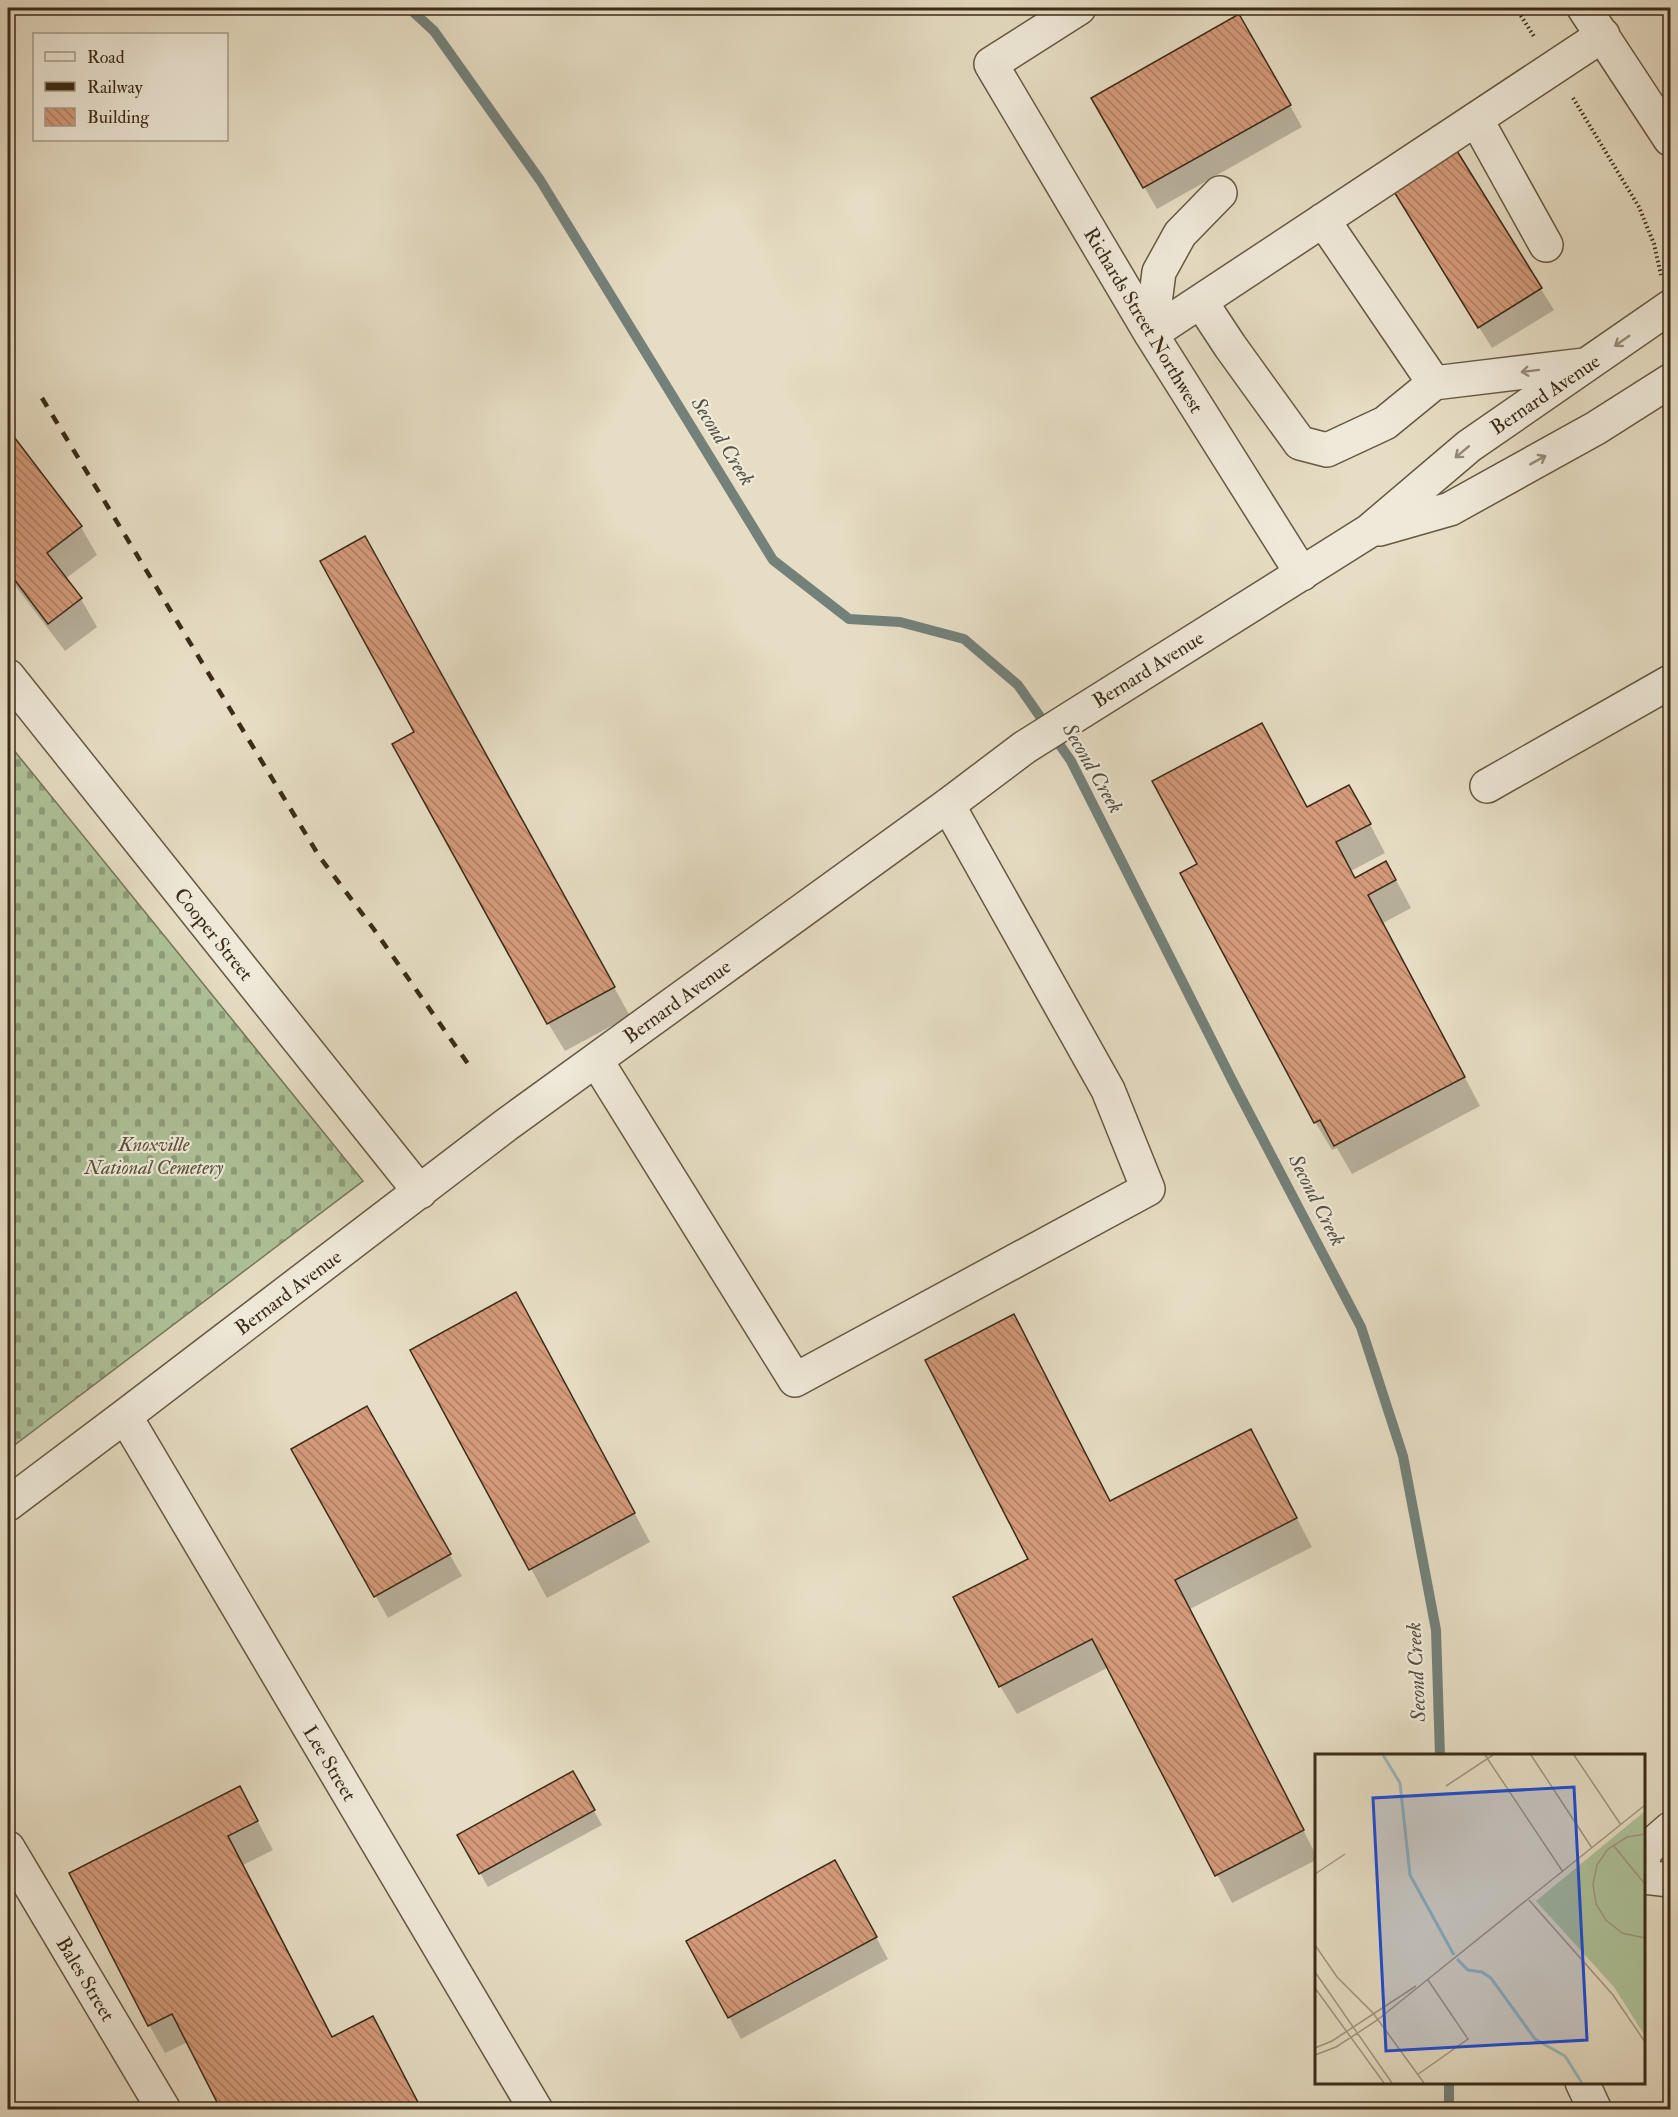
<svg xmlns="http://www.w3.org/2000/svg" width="1678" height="2117" viewBox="0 0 1678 2117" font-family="'IM FELL Double Pica',serif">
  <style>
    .cemetery { fill: url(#cemetery-stones); stroke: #747658; stroke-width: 1.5 }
    .shadow { fill: #0003 }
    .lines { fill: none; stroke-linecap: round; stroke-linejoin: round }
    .stream { stroke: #73817a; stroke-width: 10 }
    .building { fill: url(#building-back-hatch); stroke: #3b2b17; stroke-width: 1.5 }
    .minor-casing { stroke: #665842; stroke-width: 36 }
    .path { stroke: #3b2b17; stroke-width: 4; stroke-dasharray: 1.5 3; stroke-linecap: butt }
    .minor { stroke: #efe9d9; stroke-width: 33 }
    .rail { stroke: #3b2b17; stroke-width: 4.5; stroke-dasharray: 10 10; stroke-linecap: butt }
    .oneway { stroke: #958a78 }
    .labels { text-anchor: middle; stroke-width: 4.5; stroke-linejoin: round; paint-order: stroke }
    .street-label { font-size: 20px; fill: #3b2b17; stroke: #efe9d9 }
    .park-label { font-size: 20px; font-style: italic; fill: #585138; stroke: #efe9d9 }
    .water-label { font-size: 21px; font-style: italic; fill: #524f40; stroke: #efe9d9 }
    .inset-river { fill: none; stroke: #99babc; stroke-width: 3 }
    .inset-road { fill: none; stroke: #a2967f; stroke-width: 1.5 }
    .view { fill: #1d4ed8; fill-opacity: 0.15; stroke: #1d4ed8; stroke-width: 3 }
    .inset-edge { fill: none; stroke: #3b2b17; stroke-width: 3 }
  </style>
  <defs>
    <pattern id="cemetery-stones" width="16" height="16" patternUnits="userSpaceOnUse" patternTransform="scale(1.5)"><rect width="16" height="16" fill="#aec299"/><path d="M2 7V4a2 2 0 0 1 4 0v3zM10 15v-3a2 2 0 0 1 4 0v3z" fill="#8f9e7c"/></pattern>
    <pattern id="building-back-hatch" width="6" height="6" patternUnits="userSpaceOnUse" patternTransform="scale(1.5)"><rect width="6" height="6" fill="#d49a7a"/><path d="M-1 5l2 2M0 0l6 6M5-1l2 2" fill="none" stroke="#ad7e63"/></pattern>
  </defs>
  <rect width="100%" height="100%" fill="#e6ddc4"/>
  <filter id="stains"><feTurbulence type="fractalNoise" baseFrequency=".00333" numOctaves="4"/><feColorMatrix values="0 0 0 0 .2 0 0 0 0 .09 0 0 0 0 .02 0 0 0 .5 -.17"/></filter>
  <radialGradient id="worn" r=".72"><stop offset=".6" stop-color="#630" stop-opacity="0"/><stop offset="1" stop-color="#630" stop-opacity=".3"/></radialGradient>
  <path class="cemetery" d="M8 743 363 1181 8 1450Z"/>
  <path class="shadow" d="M1239 16 1302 127 1157 209 1093 98Z
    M1457 153 1554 310 1492 348 1407 212Z
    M8 432 81 527 97 555 65 579 81 599 97 627 65 651 8 576Z
    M381 566 630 1016 565 1051 548 1023 416 733Z
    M1308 808 1365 815 1385 853 1351 871 1356 879 1386 863 1402 891 1411 908 1383 923 1480 1106 1352 1174 1337 1148 1332 1150 1315 1122Z
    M1014 1316 1111 1502 1251 1431 1312 1547 1190 1609 1316 1855V1860L1232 1903 1109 1667 1017 1714 1000 1686 1030 1559Z
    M532 1322 650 1542 547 1598 412 1350Z
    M366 1408 462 1576 388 1618 293 1449Z
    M572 1773 602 1825 488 1887 459 1836Z
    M240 1788 273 1850 243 1865 332 2038 372 2018 422 2110 188 2042 165 2053 149 2025Z
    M847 1883 888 1959 741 2039 688 1941Z"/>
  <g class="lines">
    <path class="stream" d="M409 8 434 31 540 180 773 560 849 619 900 622 964 639 1018 685 1071 761 1235 1086 1361 1327 1403 1456 1436 1630 1440 1756
      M1449 2110V2082"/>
  </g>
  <path class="building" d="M1239 14 1291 105 1143 188 1091 98Z
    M1457 151 1542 288 1478 328 1393 190Z
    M8 429 82 526 47 553 82 598 48 624 8 571Z
    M365 536 615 987 547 1024 392 744 414 732 320 561Z
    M1262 723 1307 807 1349 785 1371 824 1336 842 1355 878 1386 861 1396 880 1368 895 1465 1077 1334 1146 1320 1120 1314 1123 1180 873 1197 864 1152 781Z
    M516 1292 635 1513 529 1570 410 1350Z
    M1014 1314 1110 1501 1251 1429 1297 1518 1175 1580 1304 1830 1215 1876 1092 1639 999 1687 953 1597 1028 1559 925 1360Z
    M367 1406 451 1554 374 1597 291 1449Z
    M573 1771 595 1810 479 1874 457 1835Z
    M240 1786 258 1821 228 1836 332 2037 373 2016 422 2110H221L172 2014 148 2026 69 1873Z
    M835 1860 877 1937 728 2018 686 1941Z"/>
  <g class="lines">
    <defs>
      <path id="minor" d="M1079 8 991 64 1151 334 1302 574
        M1584 8 1670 139
        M1476 119 1546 245
        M1201 302 1230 346 1300 443 1327 450 1385 423 1434 383 1323 220
        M1151 334 1603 35
        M1151 334 1159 272 1180 234 1220 193
        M1434 383 1584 365
        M1380 529 1450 509 1596 428 1670 381
        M8 676 420 1192
        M1487 786 1670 682
        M596 1060 795 1380 1148 1189 1108 1090 948 805
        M125 1416 536 2110
        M8 1504 125 1416 506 1125 948 805 1025 747 1369 531 1469 446 1670 307
        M8 1848 164 2110
        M1644 1857 1646 1850 1670 1829
        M1644 1877 1670 1880
        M1582 2082 1595 2110"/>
    </defs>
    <use href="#minor" class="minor-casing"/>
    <path class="path" d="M1516 8 1535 38
      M1573 98 1639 207 1654 244 1661 275"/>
    <use href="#minor" class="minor"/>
    <path class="rail" d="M42 398 319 856 373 928 473 1071"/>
  </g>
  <defs><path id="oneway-shaft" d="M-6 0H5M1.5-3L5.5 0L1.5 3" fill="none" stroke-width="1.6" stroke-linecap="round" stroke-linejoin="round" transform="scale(1.5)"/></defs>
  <g class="oneway">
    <use href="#oneway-shaft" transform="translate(1622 341) rotate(145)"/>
    <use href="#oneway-shaft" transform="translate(1530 371) rotate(173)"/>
    <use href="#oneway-shaft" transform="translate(1462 452) rotate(140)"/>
    <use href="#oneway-shaft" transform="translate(1538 460) rotate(-29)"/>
  </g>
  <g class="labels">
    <g class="street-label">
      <text transform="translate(1144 320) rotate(59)" y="7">Richards Street Northwest</text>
      <text transform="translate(1545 394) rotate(-34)" y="7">Bernard Avenue</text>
      <text transform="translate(1148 669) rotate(-32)" y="7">Bernard Avenue</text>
      <text transform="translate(214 934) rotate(51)" y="7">Cooper Street</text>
      <text transform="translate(677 1001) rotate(-36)" y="7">Bernard Avenue</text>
      <text transform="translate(288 1292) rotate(-37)" y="7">Bernard Avenue</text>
      <text transform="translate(330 1763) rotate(59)" y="7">Lee Street</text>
      <text transform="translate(86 1979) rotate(59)" y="7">Bales Street</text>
    </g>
    <g class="park-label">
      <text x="154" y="1151">Knoxville<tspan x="154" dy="23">National Cemetery</tspan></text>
    </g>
    <g class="water-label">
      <text transform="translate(723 441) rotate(58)" y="7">Second Creek</text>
      <text transform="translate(1093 768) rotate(60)" y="7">Second Creek</text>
      <text transform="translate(1317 1200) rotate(63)" y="7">Second Creek</text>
      <text transform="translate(1416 1672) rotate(-93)" y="7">Second Creek</text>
    </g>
  </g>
  <g transform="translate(1315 1754)">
    <rect width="330" height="330" fill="#e6ddc4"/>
    <path d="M330 57V282L299 233 221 147Z" fill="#aec299"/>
    <path class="inset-river" d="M68 1 85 29 95 121 139 201M142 205 153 216 167 218 176 224 220 285 250 302 267 329"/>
    <path class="inset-road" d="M170 1 248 118M216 1 277 94M259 1 306 71M131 32 178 1M330 80 312 83 293 95 282 111 278 130 281 150 291 166 307 179 330 184M298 91 329 129M0 120 30 100M214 146 298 241 330 288M0 191 22 223 58 259 109 329M0 218 77 329M0 234 69 329M0 294 17 287 101 232M0 301 21 293 61 267 330 51M102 321 153 285 113 226"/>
    <path class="view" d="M259 33 272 286 71 297 58 44Z"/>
    <rect width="330" height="330" class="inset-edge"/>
  </g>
  <rect width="1678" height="2117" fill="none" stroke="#e6ddc4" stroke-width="30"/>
  <rect x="9" y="9" width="1660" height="2099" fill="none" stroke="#3b2b17" stroke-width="3"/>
  <rect x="15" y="15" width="1648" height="2087" fill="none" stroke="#3b2b17" stroke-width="1.5"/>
  <rect x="33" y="33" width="195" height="108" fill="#efe9d9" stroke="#a79d8b" stroke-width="1.5"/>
  <rect x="45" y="52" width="30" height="9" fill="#efe9d9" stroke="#a79d8b" stroke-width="1.5"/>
  <text x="87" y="63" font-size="18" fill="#3b2b17">Road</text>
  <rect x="45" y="82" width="30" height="9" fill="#3b2b17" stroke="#a79d8b" stroke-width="1.5"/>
  <text x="87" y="93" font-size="18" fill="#3b2b17">Railway</text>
  <rect x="45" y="108" width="30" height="18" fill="url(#building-back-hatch)" stroke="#a79d8b" stroke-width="1.5"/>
  <text x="87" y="123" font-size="18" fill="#3b2b17">Building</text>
  <rect width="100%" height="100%" filter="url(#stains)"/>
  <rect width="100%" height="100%" fill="url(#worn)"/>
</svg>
